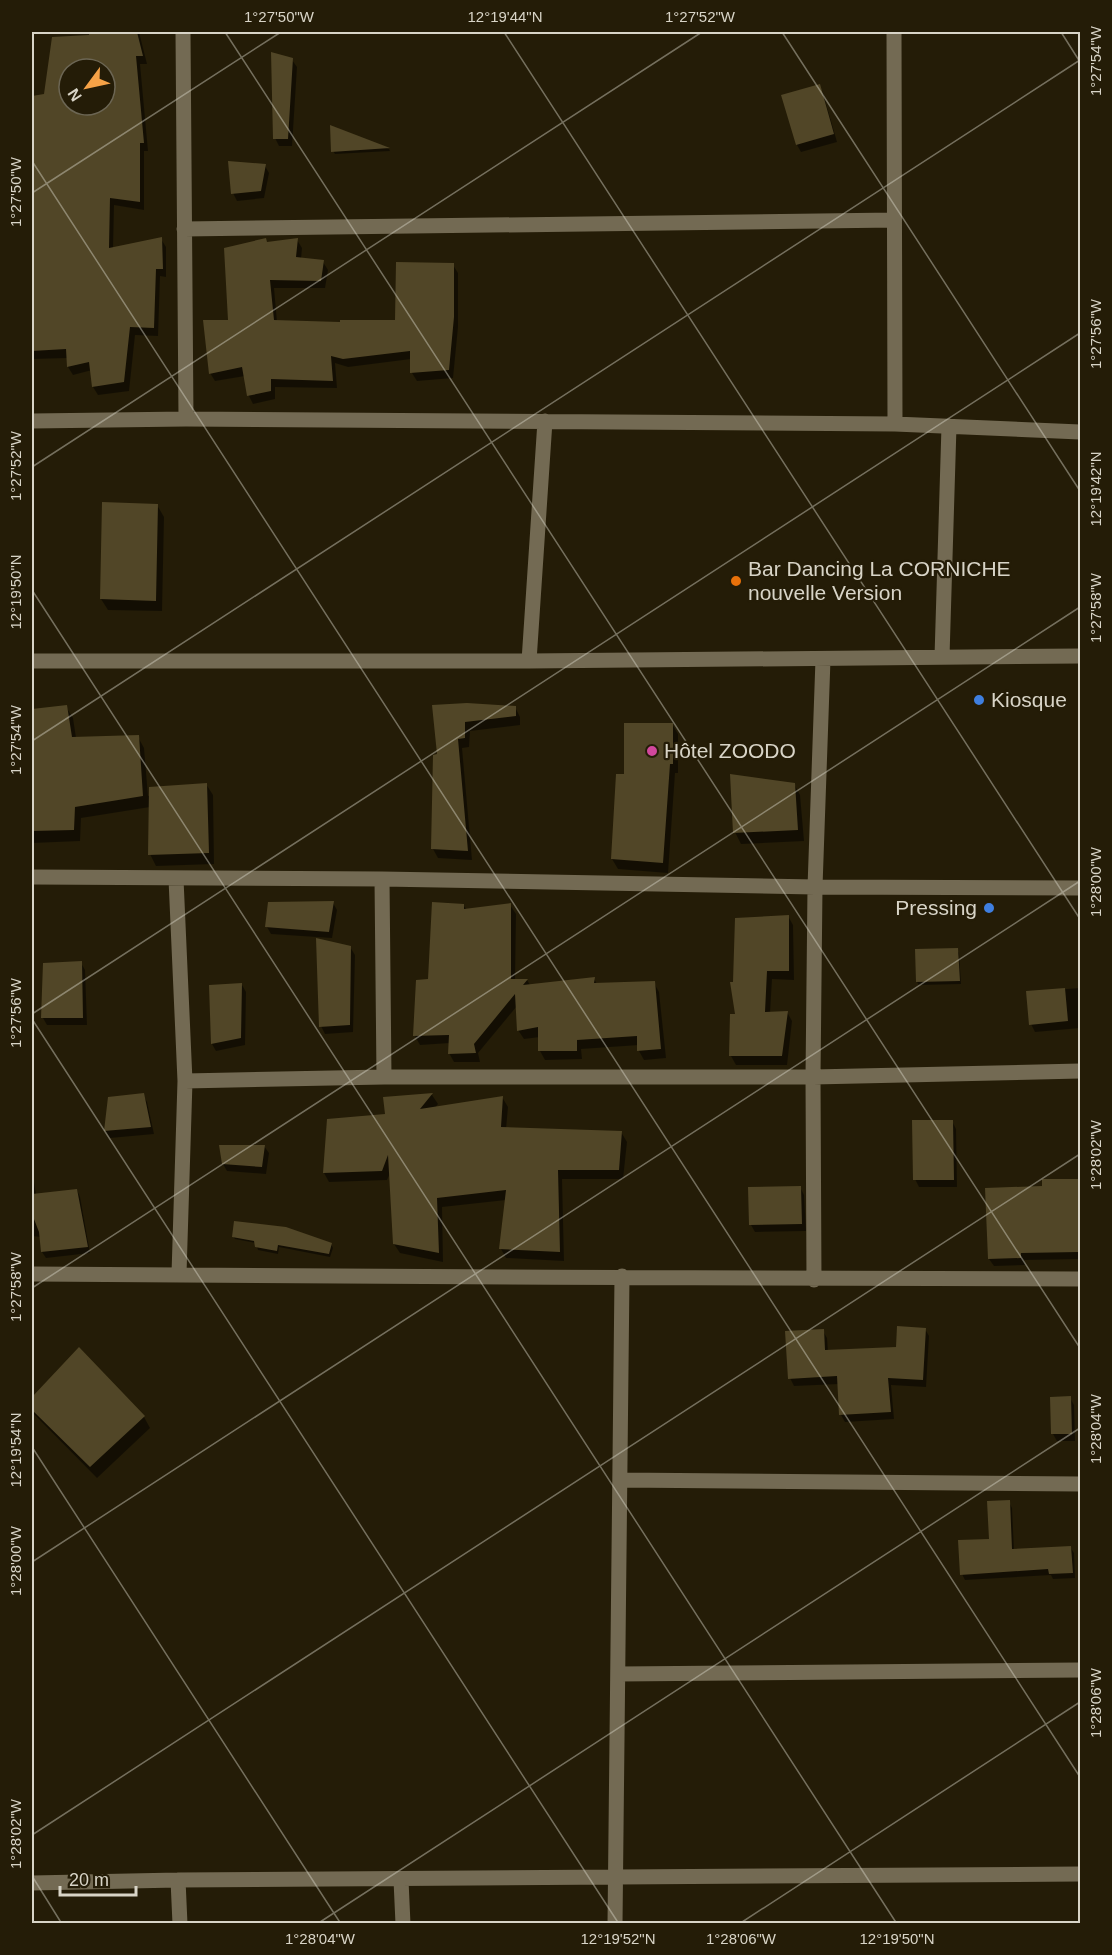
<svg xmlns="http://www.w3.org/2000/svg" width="1112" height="1955" viewBox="0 0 1112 1955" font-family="Arial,sans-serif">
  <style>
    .shadow { fill: #0007; fill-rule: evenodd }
    .building { fill: #514627; fill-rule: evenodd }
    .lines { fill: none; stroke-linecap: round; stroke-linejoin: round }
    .minor { stroke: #736a53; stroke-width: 15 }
    .ticks { fill: none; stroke: #d8d4c7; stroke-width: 1.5; stroke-opacity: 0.45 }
    .food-dot { fill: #e8710a; stroke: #241c07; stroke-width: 2 }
    .shop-dot { fill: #3f7fe0; stroke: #241c07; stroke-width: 2 }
    .hotel-dot { fill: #d1479c; stroke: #241c07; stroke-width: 2 }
    .labels { text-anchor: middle; stroke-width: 4.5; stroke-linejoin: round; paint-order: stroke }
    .poi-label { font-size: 21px; fill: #d8d4c7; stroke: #241c07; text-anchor: start }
    .neatline { fill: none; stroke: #d8d4c7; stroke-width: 2 }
    .ticks-label { font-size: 15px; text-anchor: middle; fill: #d8d4c7 }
  </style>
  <rect width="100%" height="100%" fill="#241c07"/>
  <path class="shadow" d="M90 32H139L147 64H140L148 151H144V210L114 205 113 249 161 239 166 247V277L160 276 158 336 135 335 129 391 98 395 93 387 92 370 73 375 68 367V358L32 359V305H45L36 248H32V97L45 96 91 37ZM69 69H105V105H69Z
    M292 60 297 67 292 146H279L275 138Z
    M819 86 823 93 837 142 801 152 797 145 783 96Z
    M332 127 389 149 390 151 335 154 333 151Z
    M265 166 269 173 264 198 237 201 233 193Z
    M297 240 302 248 301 259 323 262 328 270 325 288H274L277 322 342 324 396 321 453 265 458 273V327L453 378 417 381 412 373 411 359 348 367 335 363 337 388 275 387V399L253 404 249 396 245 376 215 381 210 373 229 321 267 243Z
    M157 505 164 517 162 611 108 610 101 599Z
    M467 704 515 707 520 717V725L470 731 469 747 462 748 472 860 438 858 433 849 439 755Z
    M66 707 73 718 76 738 138 737 144 748 148 796 206 784 213 795 214 864 156 866 150 854V807L81 818 80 841 32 843V711Z
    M672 724 678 734V773H675L668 873 618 869 612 859 625 776Z
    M794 784 800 795 804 841 741 844 735 832Z
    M333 903 337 910 332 938 271 934 267 927Z
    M463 905 467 910 510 905 516 914 515 980H527L530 985 594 979 597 984 654 983 659 992 666 1058 644 1060 639 1051V1045L581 1049 582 1059 545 1060 540 1051V1037L524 1039 518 1030 517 1006 478 1053 480 1062H454L449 1053 450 1043 420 1045 415 1036 430 981Z
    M788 916 793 925 794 980 772 979 770 1013 787 1012 792 1021 787 1065H736L731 1056 736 1015Z
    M350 947 355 955 353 1032 325 1034 321 1026Z
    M957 950 959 953 961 984 919 985 917 982Z
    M81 963 85 970 87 1025H47L43 1018Z
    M242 985 246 992 245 1045 216 1051 212 1044Z
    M1080 988V1028L1035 1032 1031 1024 1028 992Z
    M143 1095 147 1102 154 1134 110 1138 105 1130Z
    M432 1095 438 1104 434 1109 502 1097 508 1107 506 1129 621 1132 627 1142 623 1179H562L564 1261 506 1258 501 1249 506 1200 442 1207 443 1262 400 1253 394 1244 391 1171 387 1180 329 1182 324 1173 386 1116 385 1099Z
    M952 1121 956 1129 957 1187H919L915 1179Z
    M264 1146 269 1153 266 1174 227 1171 223 1164Z
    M32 1170 36 1195 77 1190 80 1197 90 1253 46 1258 42 1252 41 1237 32 1236Z
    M1077 1180 1080 1186V1259L1024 1260 1025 1265 994 1266 989 1259 1044 1188Z
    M800 1187 804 1195 806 1231 755 1232 751 1225Z
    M233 1236 331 1244 333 1248 330 1257 279 1247 278 1254 258 1250 256 1243 235 1239Z
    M925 1329 929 1336 926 1387 891 1385 894 1419 845 1422 841 1415 839 1384 794 1386 790 1378 823 1331 827 1338 828 1352 898 1349Z
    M79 1349 144 1417 150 1428 97 1478 32 1412V1399Z
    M1070 1398 1074 1405 1075 1441H1057L1053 1434Z
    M1009 1502 1012 1508 1014 1551 1070 1547 1074 1553 1075 1578 1053 1579 1051 1575 965 1580 962 1574 990 1540Z"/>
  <path class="building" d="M89 32H137L143 56H136L144 143H140V202L110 198 109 248 162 237 163 269H156L154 328 130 327 124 382 92 387 89 362 67 367 66 349 32 351V96L44 94 52 37 89 35ZM69 69H105V105H69Z
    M271 52 293 58 288 139H273Z
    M820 84 834 134 796 145 781 95Z
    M330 125 390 148 331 152Z
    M228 161 266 164 261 191 231 194Z
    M266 238 267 242 298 238 296 257 324 260 321 281 270 280 274 320 340 322V320H395L396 262 454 263V317L449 370 410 373V351L343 359 331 356 333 381 271 379V391L247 396 242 367 209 374 203 320H228L224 248Z
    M102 502 158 504 156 601 100 599Z
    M467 703 516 706V716L465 722V738L458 739 468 851 431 849 433 755 437 754 432 705Z
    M67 705 72 737 139 735 143 796 75 807 74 830 32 831V709Z
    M624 723H673V764H670L663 863 611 859 616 774H624Z
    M730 774 795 783 798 830 733 833Z
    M207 783 209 853 148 855 149 787Z
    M334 901 329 932 265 927 268 902Z
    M432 902 464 904V909L511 903V979H528L523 985 595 977 594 983 655 981 661 1049 637 1051V1036L577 1040V1051H538V1027L517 1031 515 994 474 1044 476 1053 448 1054 449 1035 413 1036 416 980 428 979Z
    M789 915V971H767L765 1012 788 1011 782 1056H729L730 1014H735L730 982H733L735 918Z
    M316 938 351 946 350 1025 319 1027Z
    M958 948 960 981 916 982 915 949Z
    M82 961 83 1018H41L43 963Z
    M242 983 241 1038 211 1044 209 985Z
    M1065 988 1068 1021 1029 1025 1026 991Z
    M144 1093 151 1127 104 1131 108 1097Z
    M433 1093 420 1109 503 1096 501 1127 622 1131 619 1170H558L560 1252 499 1249 506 1190 437 1198 439 1253 393 1244 388 1155 382 1171 323 1173 327 1119 385 1114 383 1097Z
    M912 1120H953L954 1180H913Z
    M219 1145H265L262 1167 222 1164Z
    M1042 1179H1078L1079 1252 1021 1253V1258L988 1259 985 1188 1042 1186Z
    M801 1186 802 1224 749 1225 748 1187Z
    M77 1189 88 1247 41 1252 39 1232 32 1214V1194Z
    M234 1221 286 1227 332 1243 329 1254 278 1245 277 1251 255 1247 254 1241 232 1237Z
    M897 1326 926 1328 923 1380 888 1378 891 1412 839 1415 837 1376 788 1379 785 1331 824 1329 825 1350 896 1347Z
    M79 1347 145 1416 90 1467 32 1410V1397Z
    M1071 1396 1072 1434H1051L1050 1397Z
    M1010 1500 1012 1549 1071 1546 1073 1573 1049 1574 1048 1569 960 1575 958 1540 989 1539 987 1501Z"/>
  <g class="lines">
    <path class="minor" d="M183 32 186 419
      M894 32 895 424
      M184 229 894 220
      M32 421 186 419 895 424 1080 432
      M942 657 949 426
      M32 661H529L1080 656
      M529 661 545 421
      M32 877 382 879 815 887 1080 888
      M176 879 185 1081 179 1274
      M382 879 384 1077
      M185 1081 384 1077H813L1080 1071
      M32 1274C381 1275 731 1280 1080 1279
      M814 1280 813 1077 815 887 823 659
      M620 1480 1080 1484
      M619 1674 1080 1670
      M178 1880 180 1924
      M401 1880 403 1924
      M32 1883 178 1880 1080 1874
      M615 1924 622 1276"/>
  </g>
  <path class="ticks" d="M225 32 1080 1348M504 32 1080 919M782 32 1080 491M1061 32 1080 62M32 161 1080 1777M32 193 281 32M32 467 702 32M32 590 897 1924M32 741 1080 60M32 1014 1080 333M32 1019 619 1924M32 1288 1080 607M32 1447 341 1924M32 1562 1080 881M32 1835 1080 1154M32 1876 62 1924M317 1924 1080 1428M739 1924 1080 1702"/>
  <circle class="food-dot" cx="736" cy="581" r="6"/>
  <g class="shop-dot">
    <circle cx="979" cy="700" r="6"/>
    <circle cx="989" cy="908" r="6"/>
  </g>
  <circle class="hotel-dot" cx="652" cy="751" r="6"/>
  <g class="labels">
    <g class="poi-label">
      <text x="748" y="576">Bar Dancing La CORNICHE<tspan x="748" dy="24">nouvelle Version</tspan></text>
      <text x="991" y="707">Kiosque</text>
      <text x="664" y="758">Hôtel ZOODO</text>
      <text x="977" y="915" text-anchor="end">Pressing</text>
    </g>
  </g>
  <rect width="1112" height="1955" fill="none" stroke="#241c07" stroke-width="66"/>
  <g transform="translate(87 87) rotate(237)"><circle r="28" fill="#241c07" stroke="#6c6654" stroke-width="1.5"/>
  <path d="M0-4.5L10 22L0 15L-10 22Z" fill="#f6a247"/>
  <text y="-9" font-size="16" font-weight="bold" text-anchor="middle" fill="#d8d4c7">N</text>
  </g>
  <path d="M60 1886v9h76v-9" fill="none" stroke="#d8d4c7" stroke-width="3"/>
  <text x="69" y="1886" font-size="18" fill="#d8d4c7" stroke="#241c07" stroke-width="4.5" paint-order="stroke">20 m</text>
  <rect x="33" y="33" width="1046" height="1889" class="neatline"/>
  <g class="ticks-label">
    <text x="279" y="22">1°27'50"W</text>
    <text x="505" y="22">12°19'44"N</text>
    <text x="700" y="22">1°27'52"W</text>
    <text transform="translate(1096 61) rotate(-90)" y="5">1°27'54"W</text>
    <text transform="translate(16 192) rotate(-90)" y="5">1°27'50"W</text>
    <text transform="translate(1096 334) rotate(-90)" y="5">1°27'56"W</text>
    <text transform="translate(16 466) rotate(-90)" y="5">1°27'52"W</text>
    <text transform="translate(1096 489) rotate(-90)" y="5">12°19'42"N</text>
    <text transform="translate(16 592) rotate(-90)" y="5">12°19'50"N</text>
    <text transform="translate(1096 608) rotate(-90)" y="5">1°27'58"W</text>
    <text transform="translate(16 740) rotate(-90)" y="5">1°27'54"W</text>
    <text transform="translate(1096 882) rotate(-90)" y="5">1°28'00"W</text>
    <text transform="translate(16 1013) rotate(-90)" y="5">1°27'56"W</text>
    <text transform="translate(1096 1155) rotate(-90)" y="5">1°28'02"W</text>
    <text transform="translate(16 1287) rotate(-90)" y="5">1°27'58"W</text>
    <text transform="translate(1096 1429) rotate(-90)" y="5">1°28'04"W</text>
    <text transform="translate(16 1450) rotate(-90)" y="5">12°19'54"N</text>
    <text transform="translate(16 1561) rotate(-90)" y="5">1°28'00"W</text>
    <text transform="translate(1096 1703) rotate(-90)" y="5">1°28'06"W</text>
    <text transform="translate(16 1834) rotate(-90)" y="5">1°28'02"W</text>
    <text x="320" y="1944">1°28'04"W</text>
    <text x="618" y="1944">12°19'52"N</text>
    <text x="741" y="1944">1°28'06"W</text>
    <text x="897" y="1944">12°19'50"N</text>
  </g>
</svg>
